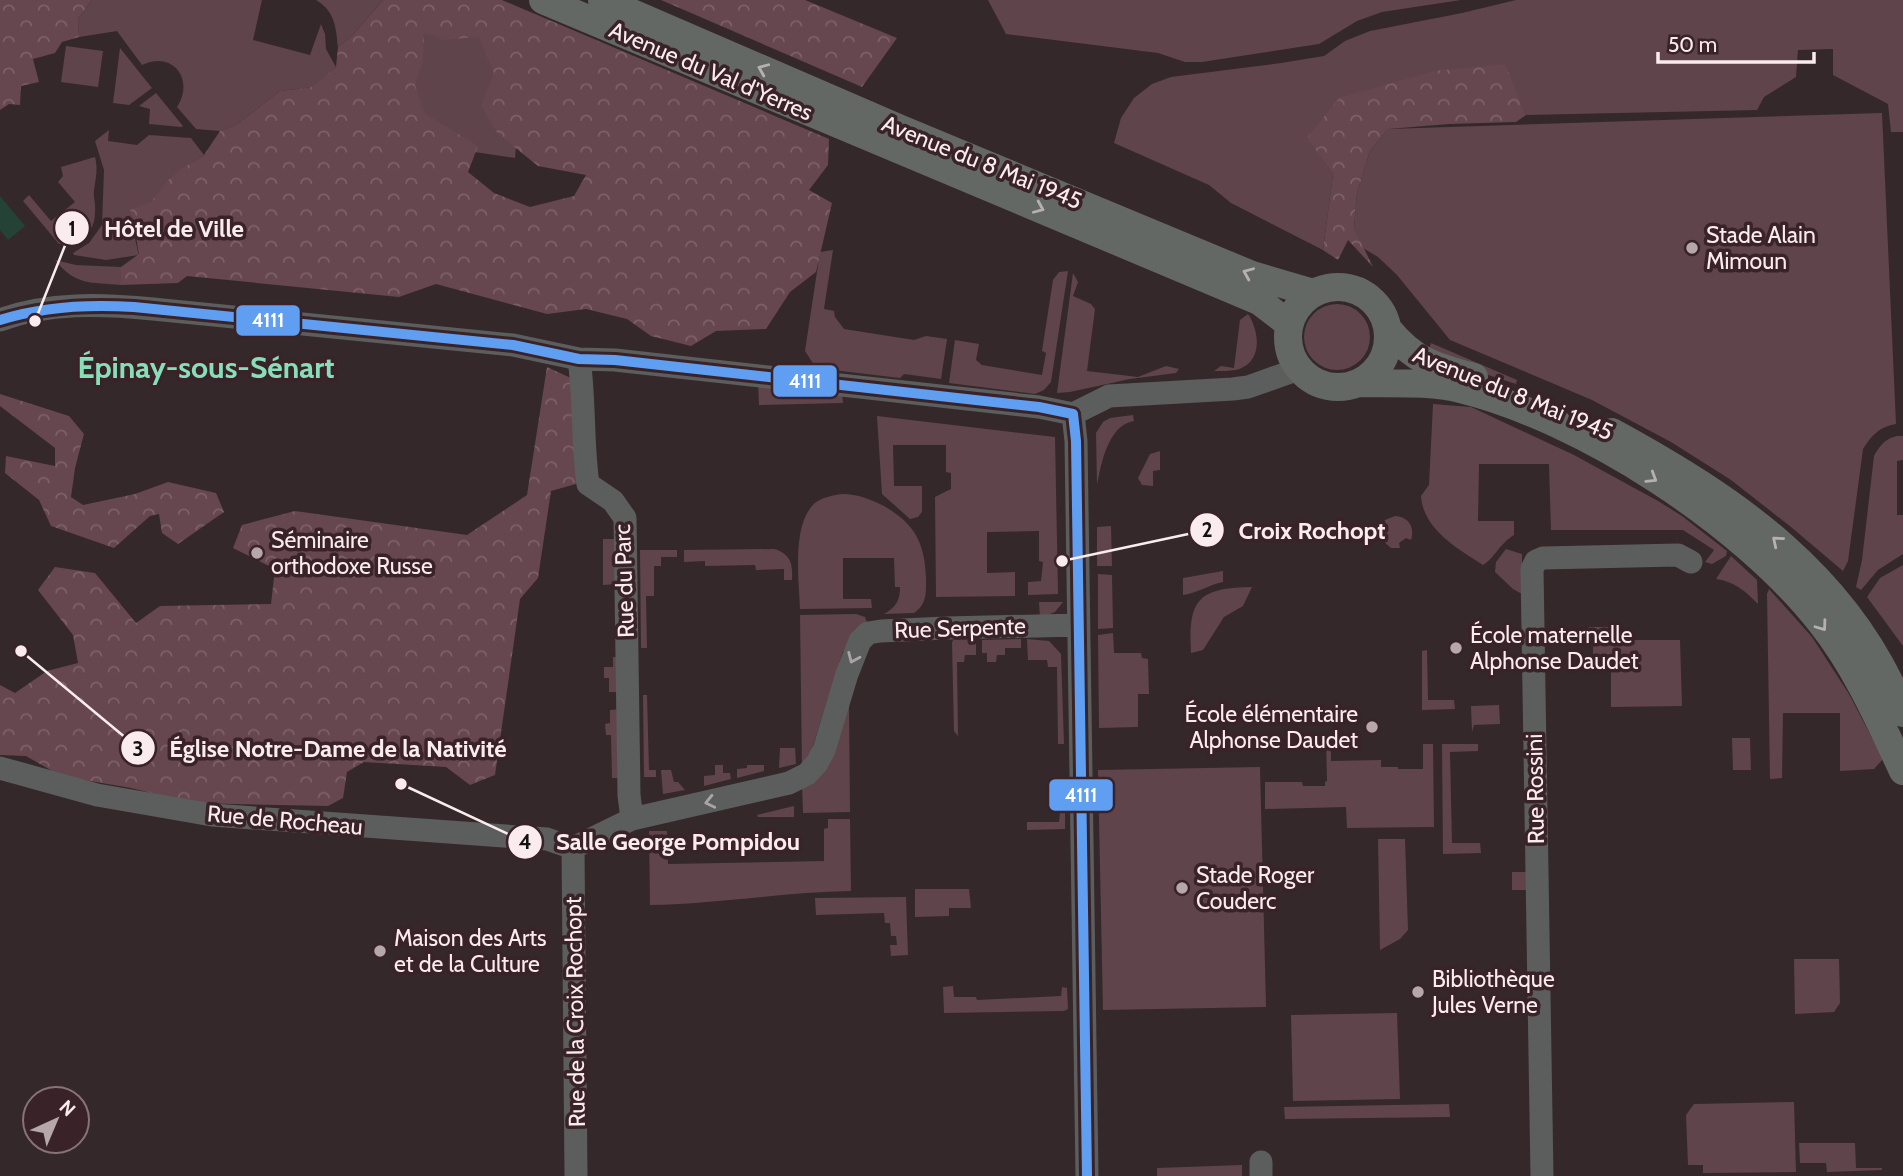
<svg xmlns="http://www.w3.org/2000/svg" width="1903" height="1176" viewBox="0 0 1903 1176" font-family="Cabin,sans-serif">
  <style>
    .green { fill: #5f444b }
    .forest { fill: url(#forest-crowns); fill-rule: evenodd }
    .water { fill: #244236 }
    .lines { fill: none; stroke-linecap: round; stroke-linejoin: round }
    .minor { stroke: #5b5e5d; stroke-width: 23 }
    .major { stroke: #636865; stroke-width: 28 }
    .bus-1-casing { stroke: #392329; stroke-width: 16 }
    .bus-1 { stroke: #609ef1; stroke-width: 10 }
    .oneway { stroke: #b6b0b1 }
    .oneway2 { stroke: #aaa4a6 }
    .poi-dot { fill: #b5a7aa; stroke: #392329; stroke-width: 2.5 }
    .labels { text-anchor: middle; stroke-width: 7; stroke-linejoin: round; paint-order: stroke }
    .street-label { font-size: 23px; fill: #faebef; stroke: #392329 }
    .poi-label { font-size: 23px; fill: #faebef; stroke: #392329; text-anchor: start }
    .district-label { font-size: 30px; font-weight: bold; fill: #87deb9; stroke: #392329 }
    .leader { fill: none; stroke: #faebef; stroke-width: 2.5 }
    .callout-dot { fill: #faebef; stroke: #392329; stroke-width: 2.5 }
    .mark-label { font-size: 21px; text-anchor: middle; font-weight: bold; fill: #111 }
    .callout-label { font-size: 24px; text-anchor: middle; font-weight: bold; fill: #faebef; stroke: #392329; stroke-width: 7; stroke-linejoin: round; paint-order: stroke }
    .line-badge { stroke: #392329; stroke-width: 2.5 }
    .badge-label { font-size: 19px; text-anchor: middle; font-weight: bold; fill: #fff }
  </style>
  <defs>
    <pattern id="forest-crowns" width="20" height="18" patternUnits="userSpaceOnUse" patternTransform="scale(1.75)"><rect width="20" height="18" fill="#66464f"/><path d="M2 6a3 3 0 1 1 6 0M12 15a3 3 0 1 1 6 0" fill="none" stroke="#7d6169"/></pattern>
  </defs>
  <rect width="100%" height="100%" fill="#34282b"/>
  <path class="green" d="M92 0H262L253 40 310 55 321 24 325 34 326 49 336 67 313 87 280 91 236 125 220 131 196 129 177 107C195 80 173 50 142 65L117 31 79 37 78 19Z
    M316 0H383L352 36 338 47C336 28 335 11 316 0Z
    M988 0H1461L1382 12 1357 21 1319 44 1202 62H1185L1158 53 1006 34Z
    M1516 0H1903V132H1891L1888 104 1833 75V49L1798 50 1796 77 1764 97 1757 110 1526 115 1504 64 1308 138 1333 174 1323 250 1231 203 1209 185 1114 143 1121 118 1134 98 1152 84 1171 77 1281 63 1324 56 1345 41 1370 31 1462 13Z
    M416 28 525 40 515 158 406 142Z
    M66 46 103 51 98 87 61 82Z
    M120 48 152 88 129 105 113 103Z
    M156 93 183 126 181 127 149 124 150 109 139 106Z
    M1882 113 1896 424C1879 427 1872 435 1863 449L1848 561 1843 571 1791 527 1731 480 1671 442 1592 400 1450 340 1397 275 1378 257 1363 248 1354 228 1357 193 1370 151 1388 129Z
    M109 130 108 141 137 145 149 135 191 138 204 155C178 171 161 187 144 213 141 217 137 222 135 227 133 235 137 246 139 255L106 260 74 255 73 253 89 243 102 225 104 170 95 141Z
    M95 157C98 169 96 177 94 190 93 197 96 204 95 212 95 235 79 242 59 244L23 201 29 195 51 221 75 202 58 182 63 176 61 167Z
    M833 250 824 309 834 311 835 317 844 329 914 340 926 336 947 339 941 379 904 374 900 378 816 368 805 351 820 252Z
    M55 260 76 265 121 267V285C90 282 76 286 55 260Z
    M1068 271 1051 382 1044 390 1035 394 949 383 955 340 979 344 976 360 982 365 1042 375 1046 353 1042 351 1053 280 1059 272Z
    M1073 273 1078 282 1073 296 1091 304 1095 309 1087 371 1138 377 1166 366 1179 369 1176 373 1130 379 1070 392 1057 393Z
    M1304 337a33 33 0 1 1 66 0a33 33 0 1 1-66 0Z
    M1248 314C1260 332 1263 363 1236 370 1229 371 1221 371 1214 371L1221 366 1234 368 1240 320Z
    M1431 343 1517 380 1516 384 1427 355Z
    M758 383 842 392 843 403 759 405Z
    M1433 404 1471 407 1574 455 1658 501 1682 516 1727 551 1726 556 1712 564 1705 562 1714 550 1683 530H1551L1549 464H1479L1478 521H1514V535C1499 544 1494 559 1483 565 1458 549 1423 529 1421 496L1429 485Z
    M1133 415 1134 421C1108 425 1101 464 1097 485L1096 433 1103 422 1110 418Z
    M877 416 1055 437 1058 594 1028 595V582L1041 581 1043 562 1039 561V531L987 532V573L1015 572V596L936 597 935 497 951 489V473L946 472V445H893L894 486H922V512L918 517 910 519 882 494Z
    M1897 436H1903V460L1897 461C1897 481 1897 494 1897 515H1903V554L1878 570 1861 590 1856 587 1862 560 1874 456C1880 445 1885 439 1897 436Z
    M1160 451V470L1153 471V486L1142 485 1138 478 1150 454Z
    M842 494C858 494 870 499 884 506 915 524 925 543 926 579 926 593 927 604 914 613L884 614C896 607 900 601 900 587H895L894 558H843V599H871L872 608 800 609C799 581 792 529 812 506 818 498 833 495 842 494Z
    M1395 516C1409 517 1415 527 1411 540L1406 538 1399 543 1400 548H1391L1383 541 1380 530 1385 520Z
    M1111 526 1112 566H1097V527Z
    M603 539H614L618 584 603 585Z
    M774 549C791 554 793 564 792 580H784V569L756 570 755 565 705 566V561L684 562V550Z
    M1506 549 1522 554V594L1513 589 1495 572 1496 562Z
    M640 550H677V557H661V566H654V596H646L647 648H641Z
    M1731 556 1757 580 1758 604C1744 590 1735 582 1716 579Z
    M1903 565V646L1867 597 1880 578Z
    M1223 571V582C1208 585 1198 593 1183 595V578Z
    M1098 574 1112 575 1113 628 1098 629Z
    M1252 587 1243 606 1224 617 1203 650 1191 653C1188 599 1198 588 1252 587Z
    M1769 589 1812 637 1849 694 1883 759 1874 769 1840 771V713H1783L1782 778 1770 779 1767 594Z
    M1039 602H1063L1055 612 1040 618Z
    M856 614 865 617 868 625 849 652 843 651 811 752 802 770 800 615Z
    M1588 627H1619L1620 640H1680L1682 706 1611 707V661H1593V646L1588 645Z
    M1113 633 1114 653H1141L1142 658 1148 659 1149 694H1138V727L1099 728 1098 635Z
    M976 639V655H965L964 662H957L958 736 954 731 952 643 953 640Z
    M1021 639V648H1005V655H997L996 662H987V653H982V640Z
    M1027 639 1049 641 1061 654 1064 744H1058L1057 667H1048L1047 660H1028Z
    M1427 650 1428 700H1454L1455 709 1422 710V651Z
    M613 657H621V692H609V678H604V667H613Z
    M643 695H647L649 770H656V777H644Z
    M849 705 850 812 803 813 802 784Z
    M1499 705 1500 724 1474 725 1472 732 1471 706Z
    M622 709 623 778H612L611 735H606L605 724 610 723V710Z
    M1326 736H1331V761L1381 760V767H1398V769H1423V744H1433L1434 827 1347 828 1346 807 1265 809V782H1302L1303 786H1325V782L1327 781Z
    M1732 738H1750L1751 770H1733Z
    M1442 744H1478V751L1450 752 1452 843H1480L1481 853 1443 854Z
    M780 748H795L796 764 779 768Z
    M715 765H723V773H730L731 779 704 786V776L715 775Z
    M747 765H764V771L737 778V769L747 768Z
    M1260 767 1266 1007 1103 1010 1098 770Z
    M661 770H671L674 782H678L685 790 663 794Z
    M794 806V817H758L757 815Z
    M1060 813H1065V829L1027 830V822H1059Z
    M828 819H850L851 891C784 892 717 904 650 905L649 831H667L668 864 824 861V829L828 828Z
    M1378 839H1405L1408 930 1400 939 1380 950Z
    M1512 872H1527L1528 890H1512Z
    M915 889H969L971 908H949V916L915 917Z
    M906 897 908 955 891 956 890 945H897L896 936H891L890 923H885L884 913 816 915 815 898Z
    M1794 959H1839L1840 1003 1834 1012 1795 1014Z
    M953 986 954 997H976L977 1000 1061 996 1062 987 1067 988 1068 1009 1064 1011 944 1013 943 987Z
    M1397 1013 1400 1099 1293 1101 1291 1015Z
    M1794 1102 1796 1172 1703 1173V1165H1688L1686 1115 1694 1104Z
    M1449 1104 1450 1117 1285 1119 1284 1107Z
    M1799 1143H1855L1856 1168H1882V1170L1827 1172 1826 1163H1800Z
    M1242 1165V1176H1157V1168Z"/>
  <path class="forest" d="M0 0H92L78 19 79 37 62 42 55 53 33 59 39 82 21 86 20 105 9 104 0 110Z
    M383 0H502L829 139 828 165 809 190 832 203 816 272 790 292 766 329 716 331 691 346 651 336 627 319 586 309 547 314 436 284 399 297 187 276 178 283 121 285V267L139 254C136 239 135 224 130 210L151 202 166 182 180 170 204 155 220 131 236 125 280 91 312 87 336 67 338 47 352 36ZM424 34 435 36 443 40 479 37 494 73 481 106 498 134 538 166 586 175 574 196 530 207 494 193 468 172 478 146 425 114 415 85 423 60Z
    M661 0H805L897 38 862 87Z
    M1505 64 1526 115 1516 122 1449 124 1388 129 1370 151 1357 193 1354 228 1373 267 1348 240 1338 260 1323 250 1333 174 1307 138 1339 98 1434 71Z
    M547 367 573 379 583 482 551 491 538 578 520 599 495 775 470 785 446 767 364 762 347 772 343 798 328 806 191 803 131 788 61 776 26 756 0 755V685L15 693 47 671 78 663 73 635 38 590 55 567 95 573 136 623 160 606 271 604 275 569 233 548 242 525 295 511 467 535 527 495Z
    M0 394 69 416 84 434 75 468 71 497 83 505 135 494 168 482 216 493 224 512 178 544 162 533 159 514 150 516 114 548 51 526 39 500 5 473 6 456 55 466V448L0 406Z"/>
  <path class="water" d="M0 196 25 226 8 240 0 230Z"/>
  <g class="lines">
    <path class="minor" d="M0 320C48 302 102 304 153 309L513 345 579 359 615 360 1039 407 1073 414 1109 396 1233 389 1248 387 1299 369
      M579 359C585 401 582 443 588 484L613 501 625 518 629 795 632 819
      M1073 414 1076 441 1087 1176
      M0 768 97 795 212 815 547 839 573 848
      M573 848 632 819 789 783 807 774 817 763 824 750 847 674 860 641 868 633 881 631 946 628 1078 625
      M573 848 576 1176
      M1261 1162V1176
      M1542 1176 1532 569 1536 561 1543 558 1678 555 1691 562"/>
    <path class="major" d="M543 0 1259 301 1289 324
      M602 0 901 129 1252 275 1313 293
      M1288 337a50 50 0 1 1 100 0a50 50 0 1 1-100 0Z
      M1388 329C1414 361 1435 367 1474 377
      M1359 383C1392 384 1428 381 1460 389 1583 419 1743 523 1821 623 1856 667 1879 720 1903 771
      M1612 432C1735 499 1850 577 1903 713"/>
    <defs>
      <path id="bus-1" d="M0 320C44 306 88 304 134 307L513 345 579 359 615 360 1039 407 1073 414
        M1073 414 1076 441 1087 1176"/>
    </defs>
    <use href="#bus-1" class="bus-1-casing"/>
    <use href="#bus-1" class="bus-1"/>
  </g>
  <defs><path id="oneway-chevron" d="M-2-3.5L2.5 0L-2 3.5" fill="none" stroke-width="1.6" stroke-linecap="round" stroke-linejoin="round" transform="scale(1.75)"/></defs>
  <g class="oneway">
    <use href="#oneway-chevron" transform="translate(763 69) rotate(-157)"/>
    <use href="#oneway-chevron" transform="translate(1039 208) rotate(23)"/>
    <use href="#oneway-chevron" transform="translate(1248 273) rotate(-157)"/>
    <use href="#oneway-chevron" transform="translate(1652 478) rotate(32)"/>
    <use href="#oneway-chevron" transform="translate(1777 541) rotate(-140)"/>
    <use href="#oneway-chevron" transform="translate(1822 626) rotate(54)"/>
  </g>
  <g class="oneway2">
    <use href="#oneway-chevron" transform="translate(853 658) rotate(113)"/>
    <use href="#oneway-chevron" transform="translate(710 802) rotate(167)"/>
  </g>
  <g class="poi-dot">
    <circle cx="1692" cy="248" r="7"/>
    <circle cx="257" cy="553" r="7"/>
    <circle cx="1456" cy="648" r="7"/>
    <circle cx="1372" cy="727" r="7"/>
    <circle cx="1182" cy="888" r="7"/>
    <circle cx="380" cy="951" r="7"/>
    <circle cx="1418" cy="992" r="7"/>
  </g>
  <g class="labels">
    <g class="street-label">
      <text transform="translate(711 71) rotate(23)" y="8">Avenue du Val d'Yerres</text>
      <text transform="translate(982 162) rotate(22)" y="8">Avenue du 8 Mai 1945</text>
      <text transform="translate(1513 393) rotate(22)" y="8">Avenue du 8 Mai 1945</text>
      <text transform="translate(624 581) rotate(-92)" y="8">Rue du Parc</text>
      <text transform="translate(960 628) rotate(-2)" y="8">Rue Serpente</text>
      <text transform="translate(1535 789) rotate(-91)" y="8">Rue Rossini</text>
      <text transform="translate(285 820) rotate(5)" y="8">Rue de Rocheau</text>
      <text transform="translate(575 1012) rotate(-91)" y="8">Rue de la Croix Rochopt</text>
    </g>
    <g class="poi-label">
      <text x="1706" y="243">Stade Alain<tspan x="1706" dy="26">Mimoun</tspan></text>
      <text x="271" y="548">Séminaire<tspan x="271" dy="26">orthodoxe Russe</tspan></text>
      <text x="1470" y="643">École maternelle<tspan x="1470" dy="26">Alphonse Daudet</tspan></text>
      <text x="1358" y="722" text-anchor="end">École élémentaire<tspan x="1358" dy="26">Alphonse Daudet</tspan></text>
      <text x="1196" y="883">Stade Roger<tspan x="1196" dy="26">Couderc</tspan></text>
      <text x="394" y="946">Maison des Arts<tspan x="394" dy="26">et de la Culture</tspan></text>
      <text x="1432" y="987">Bibliothèque<tspan x="1432" dy="26">Jules Verne</tspan></text>
    </g>
    <g class="district-label">
      <text x="206" y="378">Épinay-sous-Sénart</text>
    </g>
  </g>
  <path class="leader" d="M35 321L72 228M1062 561L1207 530M21 651L138 748M401 784L525 842"/>
  <g class="callout-dot">
    <circle cx="35" cy="321" r="7"/>
    <circle cx="1062" cy="561" r="7"/>
    <circle cx="21" cy="651" r="7"/>
    <circle cx="401" cy="784" r="7"/>
    <circle cx="72" cy="228" r="18"/>
    <circle cx="1207" cy="530" r="18"/>
    <circle cx="138" cy="748" r="18"/>
    <circle cx="525" cy="842" r="18"/>
  </g>
  <g class="mark-label">
    <text x="72" y="236">1</text>
    <text x="1207" y="537">2</text>
    <text x="138" y="756">3</text>
    <text x="525" y="849">4</text>
  </g>
  <g class="callout-label">
    <text x="174" y="237">Hôtel de Ville</text>
    <text x="1312" y="539">Croix Rochopt</text>
    <text x="338" y="757">Église Notre-Dame de la Nativité</text>
    <text x="678" y="850">Salle George Pompidou</text>
  </g>
  <g class="line-badge">
    <rect x="235" y="304" width="66" height="33" rx="7" fill="#609ef1"/>
    <rect x="772" y="364" width="66" height="34" rx="7" fill="#609ef1"/>
    <rect x="1048" y="778" width="66" height="34" rx="7" fill="#609ef1"/>
  </g>
  <g class="badge-label">
    <text x="268" y="327">4111</text>
    <text x="805" y="388">4111</text>
    <text x="1081" y="802">4111</text>
  </g>
  <g transform="translate(56 1120) rotate(44)"><circle r="33" fill="#392329" stroke="#867378" stroke-width="2"/>
  <path d="M0-5L12 26L0 18L-12 26Z" fill="#b5a7aa"/>
  <text y="-10" font-size="19" font-weight="bold" text-anchor="middle" fill="#faebef">N</text>
  </g>
  <path d="M1658 52v10h156v-10" fill="none" stroke="#faebef" stroke-width="3.5"/>
  <text x="1668" y="52" font-size="21" fill="#faebef" stroke="#392329" stroke-width="5" paint-order="stroke">50 m</text>
</svg>
